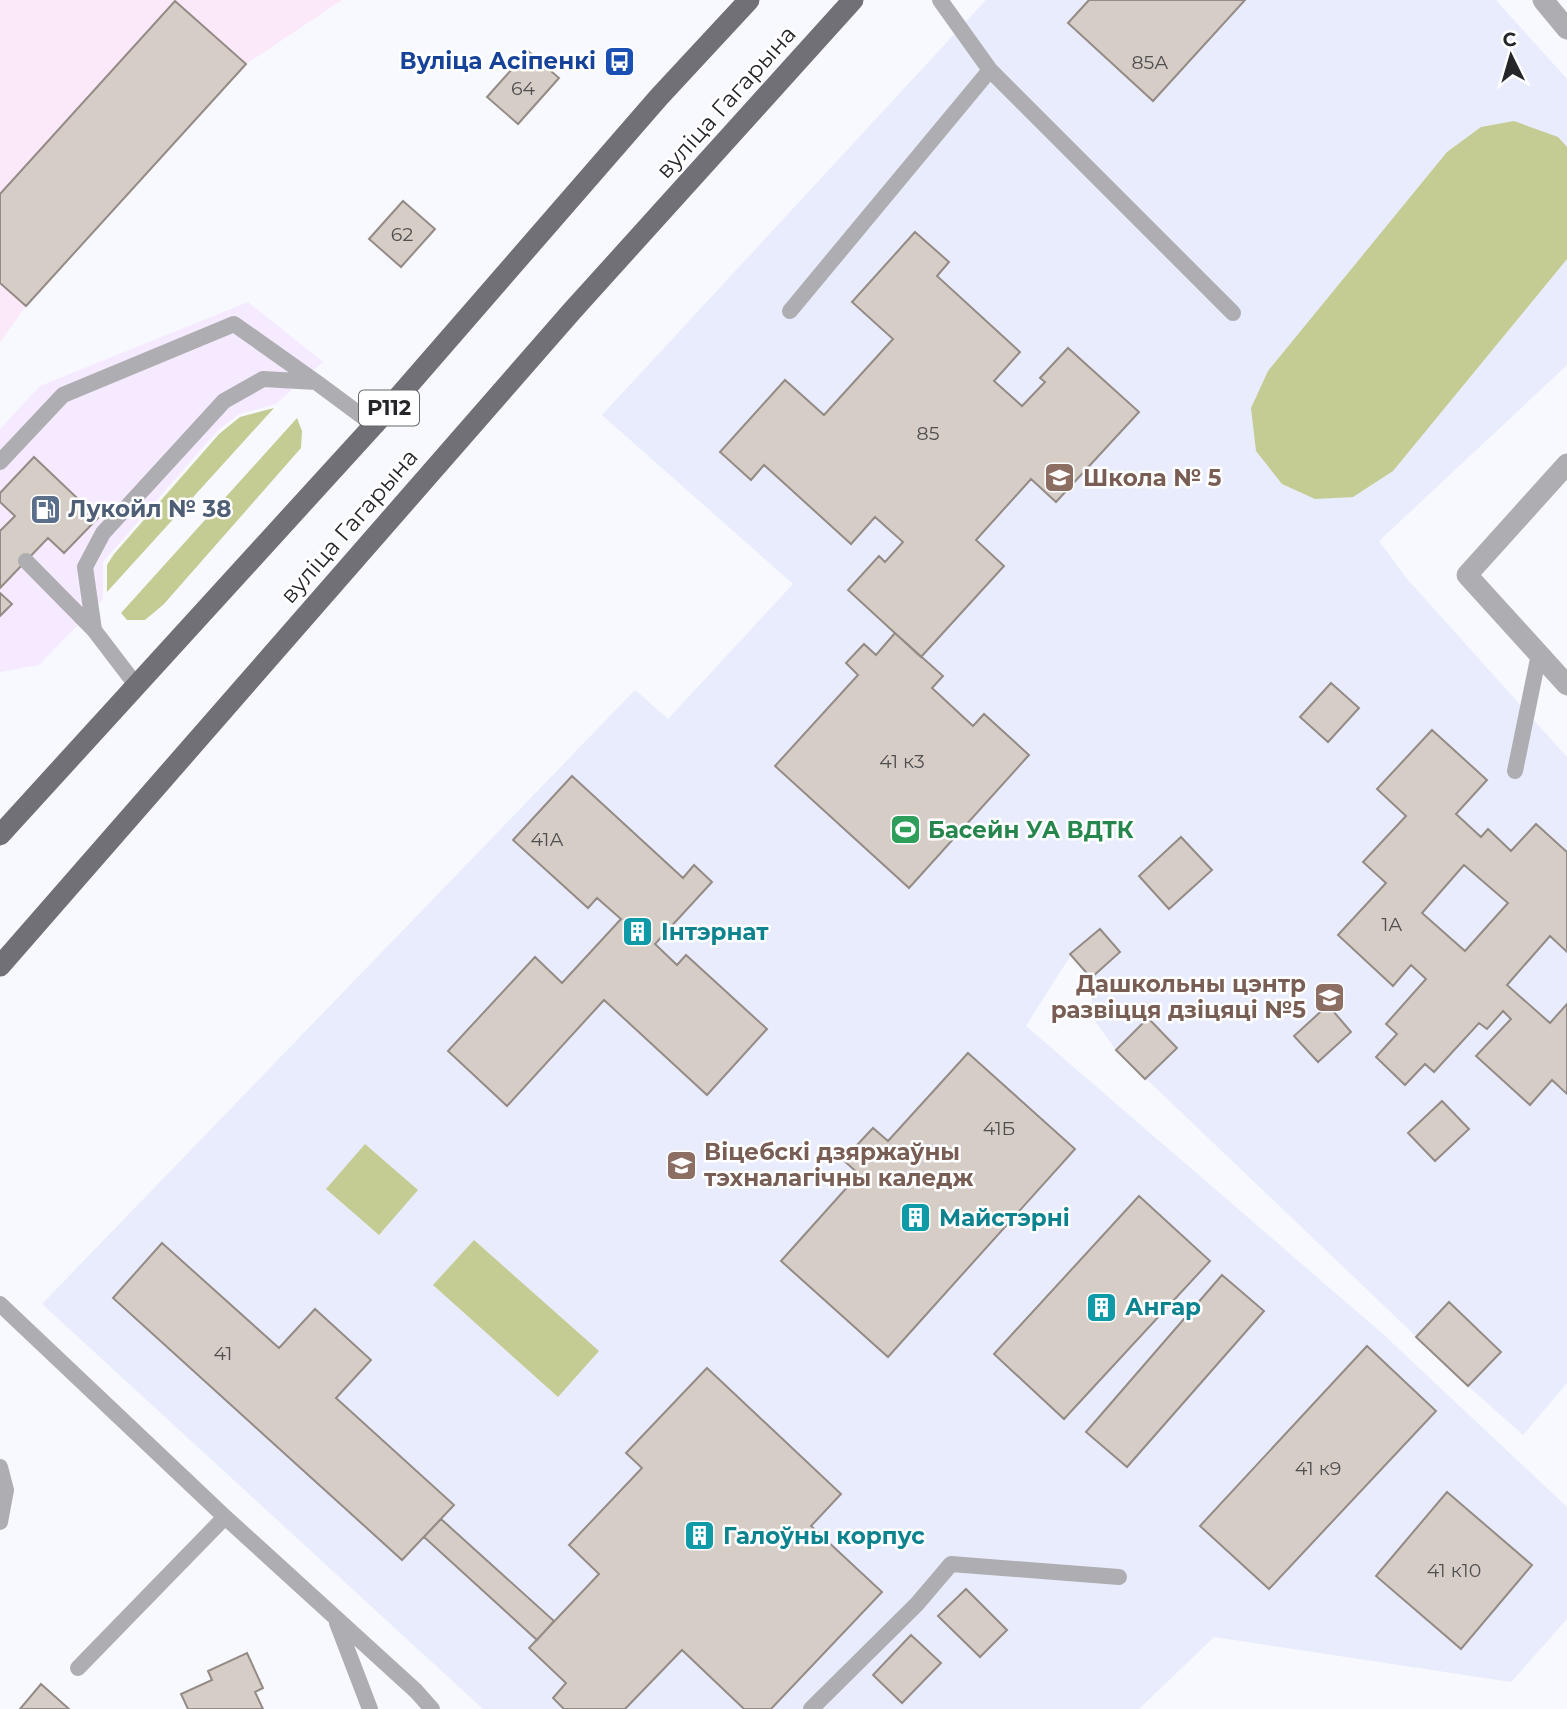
<svg xmlns="http://www.w3.org/2000/svg" width="1567" height="1709" viewBox="0 0 1567 1709" font-family="Montserrat,sans-serif">
  <style>
    .commercial { fill: #f5eaff }
    .industrial { fill: #fbe9fa }
    .built { fill: #e8ecfc }
    .green { fill: #c4cc93 }
    .building { fill: #d6cdc7; stroke: #948b86; stroke-width: 2; fill-rule: evenodd }
    .lines { fill: none; stroke-linecap: round; stroke-linejoin: round }
    .service { stroke: #aeaeb2; stroke-width: 16 }
    .minor { stroke: #aeaeb2; stroke-width: 21 }
    .primary { stroke: #717077; stroke-width: 21 }
    .labels { text-anchor: middle; stroke-width: 5; stroke-linejoin: round; paint-order: stroke }
    .number-label { font-size: 19px; fill: #515051 }
    .shield { fill: #fff; stroke: #66676a; stroke-width: 2 }
    .shield-label { font-size: 21px; font-weight: bold; fill: #25262a }
    .transit-label { font-size: 23px; font-weight: bold; fill: #164399; stroke: #fff; text-anchor: end }
    .street-label { font-size: 23px; fill: #25262a; stroke: #fff }
    .education-label { font-size: 23px; font-weight: bold; fill: #785e54; stroke: #fff; text-anchor: start }
    .service-label { font-size: 23px; font-weight: bold; fill: #4e5e75; stroke: #fff; text-anchor: start }
    .leisure-label { font-size: 23px; font-weight: bold; fill: #27864d; stroke: #fff; text-anchor: start }
    .culture-label { font-size: 23px; font-weight: bold; fill: #0d838f; stroke: #fff; text-anchor: start }
  </style>
  <rect width="100%" height="100%" fill="#f7f9ff"/>
  <path class="commercial" d="M248 302 323 362 276 404 239 414 218 430 103 562V599L39 665 0 672V429L40 386Z"/>
  <path class="industrial" d="M0 0H342L246 64 26 306 0 342Z"/>
  <path class="built" d="M986 0H1496L1567 79V365L1379 541 1408 580 1567 757V1383L1523 1435 1468 1386 1116 1050 1092 1017 1091 978 1071 955 1026 1026 1384 1335 1567 1507V1619L1511 1682 1214 1637 1139 1709H483L42 1304 635 690 668 719 793 584 602 415Z"/>
  <path class="green" d="M1514 121 1558 137 1567 147V259L1393 471 1353 497 1315 499 1282 484 1256 451 1251 408 1268 371 1447 152 1481 127Z
    M274 408 107 592V565L114 554 219 434 240 417Z
    M297 418 302 431 301 448 164 604 145 620H127L121 613Z
    M365 1144 418 1190 379 1235 326 1189Z
    M474 1240 599 1351 558 1397 433 1285Z"/>
  <path class="building" d="M1089 0H1245L1153 101 1068 23Z
    M175 1 246 64 26 306 0 283V194Z
    M528 51 559 78 518 124 487 97Z
    M403 201 435 229 401 267 369 239Z
    M915 232 949 262 937 276 1020 352 994 381 1022 406 1045 382 1040 378 1068 348 1139 412 1056 502 1031 479 976 540 1004 566 921 657 848 590 879 556 885 562 903 542 875 517 851 544 764 465 751 480 720 452 785 380 824 415 893 339 852 302Z
    M34 457 98 518 64 553 48 538 0 588V531L15 516 0 502V493Z
    M0 593 12 604 0 616Z
    M895 633 943 676 932 688 973 726 984 714 1029 755 909 888 775 766 858 675 846 663 864 644 876 655Z
    M1331 683 1359 708 1328 742 1300 717Z
    M1432 730 1487 780 1456 814 1481 837 1488 829 1511 851 1536 824 1567 852V952L1550 936 1507 985 1550 1023 1567 1004V1094L1552 1080 1530 1105 1476 1056 1511 1019 1503 1011 1487 1029 1479 1023 1434 1072 1425 1064 1405 1085 1376 1057 1397 1034 1386 1024 1426 979 1411 965 1393 986 1338 935 1386 883 1363 862 1406 816 1377 789ZM1464 865 1508 903 1465 951 1422 913Z
    M572 776 683 878 694 865 712 882 655 944 677 965 686 955 767 1029 707 1095 604 1000 507 1106 448 1051 535 957 562 983 621 919 597 898 588 908 513 840Z
    M1181 837 1212 870 1169 909 1139 876Z
    M1100 929 1120 952 1091 978 1070 954Z
    M1328 1005 1351 1032 1318 1062 1294 1036Z
    M1148 1018 1177 1048 1145 1079 1116 1050Z
    M968 1053 1075 1149 888 1357 781 1261 859 1174 843 1160 873 1128 888 1141Z
    M1442 1101 1469 1129 1435 1161 1408 1133Z
    M1139 1196 1210 1261 1064 1419 994 1354Z
    M162 1243 279 1348 315 1309 371 1360 336 1398 454 1505 402 1560 113 1298Z
    M1222 1275 1264 1311 1127 1467 1086 1432Z
    M1449 1302 1501 1352 1468 1386 1416 1337Z
    M1367 1346 1436 1411 1269 1589 1200 1526Z
    M707 1368 841 1494 811 1526 882 1592 771 1709H744L682 1650 625 1709H564L553 1698 566 1683 529 1648 599 1574 569 1545 642 1468 626 1453Z
    M1447 1492 1532 1565 1461 1649 1376 1576Z
    M441 1519 554 1621 537 1640 424 1537Z
    M966 1589 1007 1630 980 1657 938 1616Z
    M911 1635 941 1663 902 1703 873 1675Z
    M247 1653 263 1688 255 1692 263 1709H188L181 1694 212 1680 208 1671Z
    M41 1684 69 1709H20Z"/>
  <g class="lines">
    <path class="service" d="M940 0 990 70 1233 313
      M790 311 990 70
      M0 462 63 395 234 324 316 382
      M26 561 94 630
      M136 685 94 630 85 567 103 533 224 401 263 379 316 382 374 425
      M1515 771 1539 654
      M0 1304 225 1517 416 1691 432 1709
      M0 1467 6 1490 0 1522
      M337 1623 370 1709
      M78 1668 225 1517
      M811 1709 917 1604 951 1564 1119 1577"/>
    <path class="minor" d="M1543 0 1567 29
      M1567 464 1467 575 1567 685"/>
    <path class="primary" d="M0 835 374 425 659 97 749 0
      M0 966 572 311 853 0"/>
  </g>
  <defs>
    <symbol id="bus-square" viewBox="-11 -11 22 22"><rect x="-9" y="-9" width="18" height="18" rx="4" fill="#1a4fb4" stroke="#fff"/><path d="M-5-6H5V4H4V6H2V4H-2V6H-4V4H-5ZM-3.5-4V0h7V-4ZM-3.5 1.2v1.5H-2V1.2ZM2 1.2v1.5H3.5V1.2Z" fill="#fff"/></symbol>
    <symbol id="school-square" viewBox="-11 -11 22 22"><rect x="-9" y="-9" width="18" height="18" rx="4" fill="#8d6e63" stroke="#fff"/><path d="M0-5L7-2L0 1L-7-2ZM-4 1L0 2.5L4 1V4Q0 6-4 4Z" fill="#fff"/></symbol>
    <symbol id="fuel-square" viewBox="-11 -11 22 22"><rect x="-9" y="-9" width="18" height="18" rx="4" fill="#5c6f8a" stroke="#fff"/><path d="M-5.5-6h7V0h2V4h1.3V-2.5L3-4.5l.8-.8L6-3V5H2.5V1h-1V6h-7ZM-4.2-4.7v3.2H.2V-4.7Z" fill="#fff"/></symbol>
    <symbol id="stadium-square" viewBox="-11 -11 22 22"><rect x="-9" y="-9" width="18" height="18" rx="4" fill="#2e9e5b" stroke="#fff"/><path d="M0-5a6.5 5 0 1 0 0 10a6.5 5 0 1 0 0-10ZM-3.5-1.8h7v3.6h-7Z" fill="#fff"/></symbol>
    <symbol id="building-square" viewBox="-11 -11 22 22"><rect x="-9" y="-9" width="18" height="18" rx="4" fill="#0f9aa8" stroke="#fff"/><path d="M-4-6H4V6H1V3H-1V6H-4ZM-2.5-4.3h1.7v1.8h-1.7ZM.8-4.3h1.7v1.8H.8ZM-2.5-1h1.7V.8h-1.7ZM.8-1h1.7V.8H.8Z" fill="#fff"/></symbol>
    <symbol id="university-square" viewBox="-11 -11 22 22"><rect x="-9" y="-9" width="18" height="18" rx="4" fill="#8d6e63" stroke="#fff"/><path d="M0-5L7-2L0 1L-7-2ZM-4 1L0 2.5L4 1V4Q0 6-4 4Z" fill="#fff"/></symbol>
  </defs>
  <g fill-rule="evenodd">
    <use href="#bus-square" x="602" y="44" width="35" height="35"/>
    <use href="#school-square" x="1042" y="460" width="35" height="35"/>
    <use href="#fuel-square" x="28" y="492" width="35" height="35"/>
    <use href="#stadium-square" x="888" y="812" width="35" height="35"/>
    <use href="#building-square" x="620" y="914" width="35" height="35"/>
    <use href="#school-square" x="1312" y="980" width="35" height="35"/>
    <use href="#university-square" x="664" y="1148" width="35" height="35"/>
    <use href="#building-square" x="898" y="1200" width="35" height="35"/>
    <use href="#building-square" x="1084" y="1290" width="35" height="35"/>
    <use href="#building-square" x="682" y="1518" width="35" height="35"/>
  </g>
  <g class="labels">
    <g class="number-label">
      <text x="1150" y="69">85А</text>
      <text x="523" y="95">64</text>
      <text x="402" y="241">62</text>
      <text x="928" y="440">85</text>
      <text x="902" y="768">41 к3</text>
      <text x="547" y="846">41А</text>
      <text x="1392" y="931">1А</text>
      <text x="999" y="1135">41Б</text>
      <text x="223" y="1360">41</text>
      <text x="1318" y="1475">41 к9</text>
      <text x="1454" y="1577">41 к10</text>
    </g>
    <rect class="shield" x="359" y="390.5" width="60" height="35" rx="5"/>
    <g class="shield-label">
      <text x="389" y="415">Р112</text>
    </g>
    <g class="transit-label">
      <text x="596" y="69">Вуліца Асіпенкі</text>
    </g>
    <g class="street-label">
      <text transform="translate(726 102) rotate(-48)" y="8">вуліца Гагарына</text>
      <text transform="translate(349 526) rotate(-49)" y="8">вуліца Гагарына</text>
    </g>
    <g class="education-label">
      <text x="1083" y="486">Школа № 5</text>
      <text x="1306" y="992" text-anchor="end">Дашкольны цэнтр<tspan x="1306" dy="26">развіцця дзіцяці №5</tspan></text>
      <text x="704" y="1160">Віцебскі дзяржаўны<tspan x="704" dy="26">тэхналагічны каледж</tspan></text>
    </g>
    <g class="service-label">
      <text x="68" y="517">Лукойл № 38</text>
    </g>
    <g class="leisure-label">
      <text x="928" y="838">Басейн УА ВДТК</text>
    </g>
    <g class="culture-label">
      <text x="661" y="940">Інтэрнат</text>
      <text x="939" y="1226">Майстэрні</text>
      <text x="1125" y="1315">Ангар</text>
      <text x="723" y="1544">Галоўны корпус</text>
    </g>
  </g>
  <g transform="translate(1511 56) rotate(355)" stroke="#ffffff" stroke-width="5" paint-order="stroke">
  <path d="M0-5L12 26L0 18L-12 26Z" fill="#25262a"/>
  <text y="-10" font-size="19" font-weight="bold" text-anchor="middle" fill="#25262a">С</text>
  </g>
</svg>
